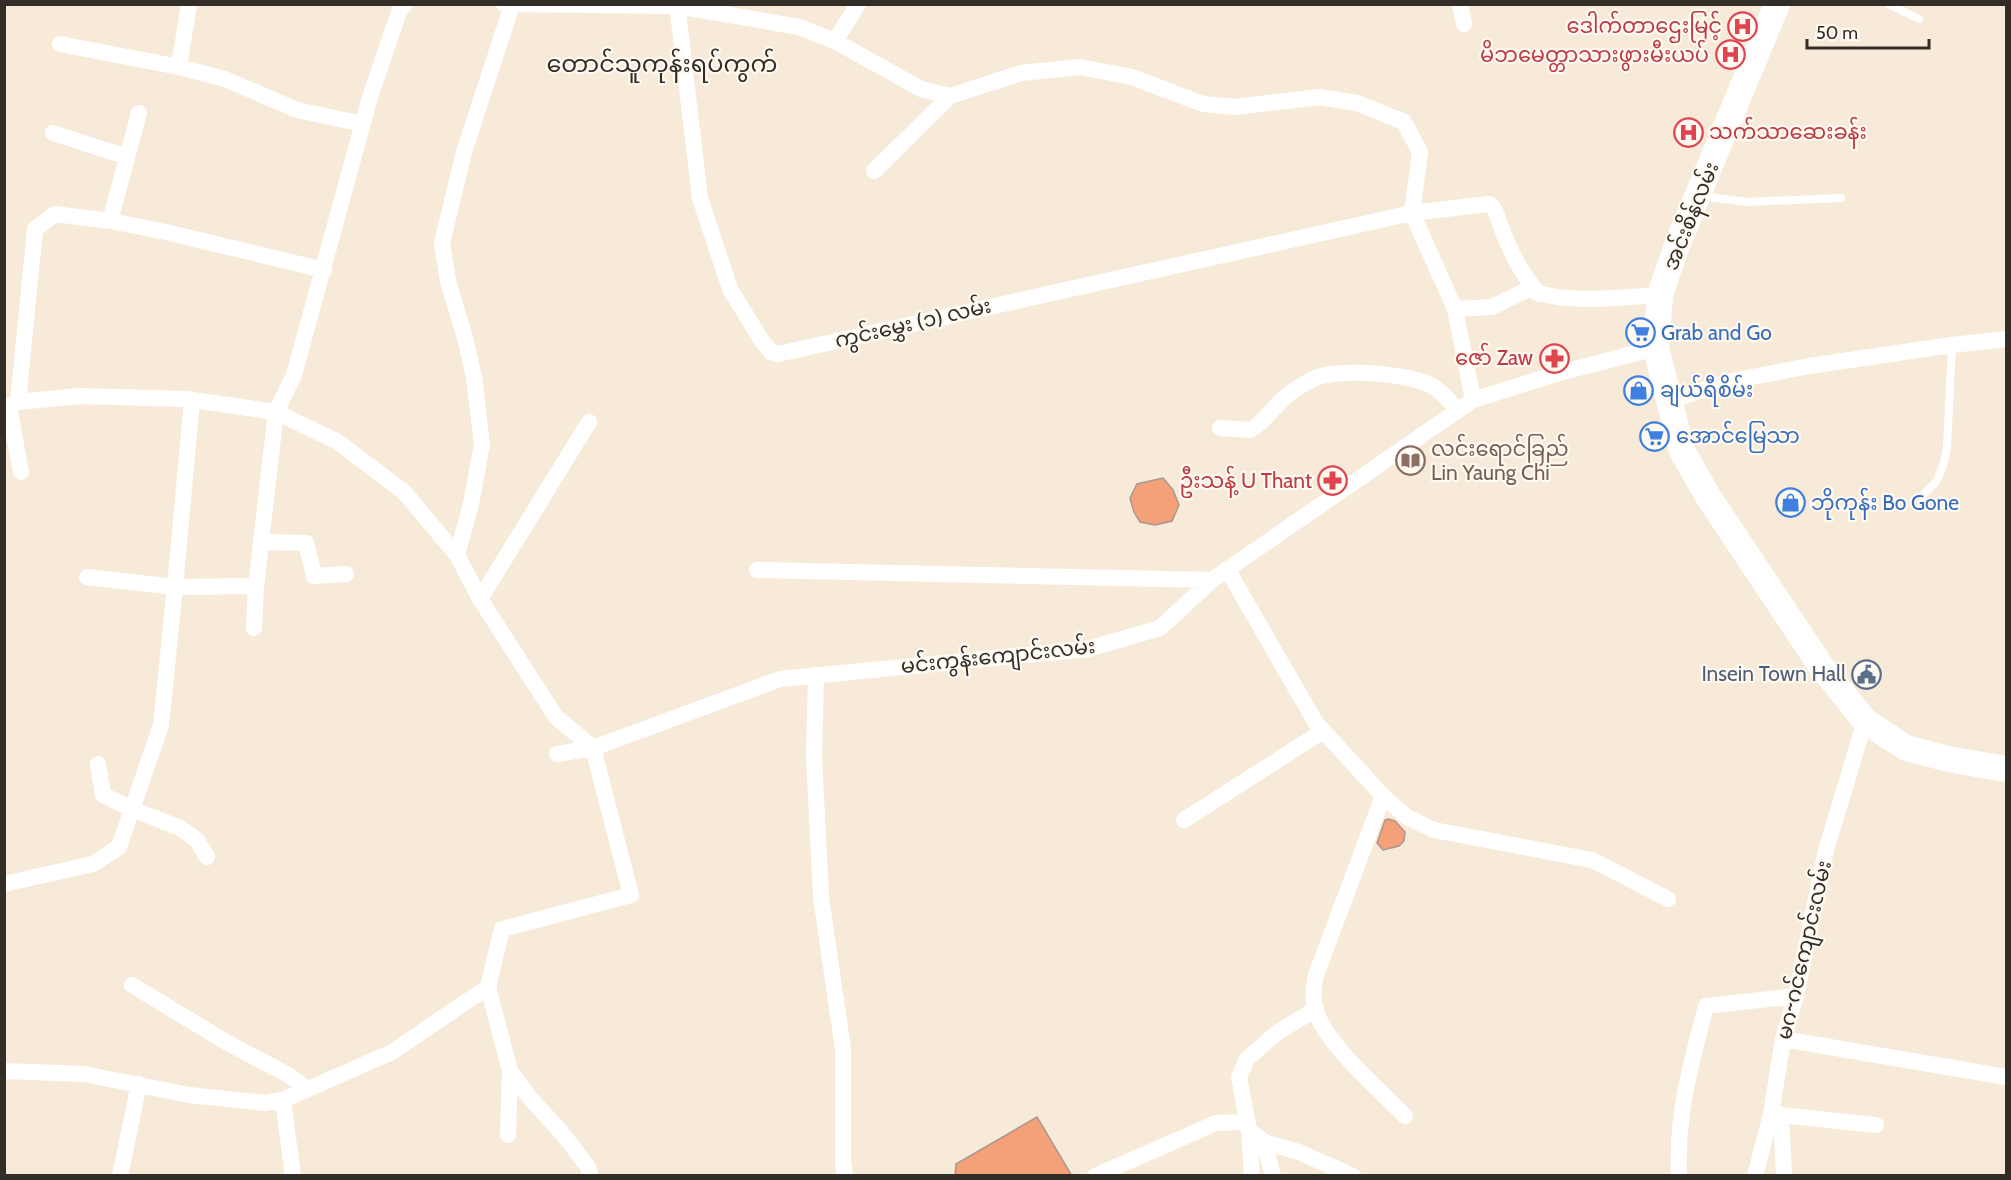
<svg xmlns="http://www.w3.org/2000/svg" width="2011" height="1180" viewBox="0 0 2011 1180" font-family="Cabin,'Noto Sans Myanmar',sans-serif">
  <style>
    .building { fill: #f4a078; stroke: #ac968d; stroke-width: 1.5 }
    .lines { fill: none; stroke-linecap: round; stroke-linejoin: round }
    .lane { stroke: #fff; stroke-width: 8 }
    .street { stroke: #fff; stroke-width: 16 }
    .primary { stroke: #fff; stroke-width: 26 }
    .labels { text-anchor: middle; stroke-width: 4.5; stroke-linejoin: round; paint-order: stroke }
    .health-label { font-size: 21px; fill: #be3a42; stroke: #fef9f1; text-anchor: end }
    .street-label { font-size: 21px; fill: #322d26; stroke: #fef9f1 }
    .shop-label { font-size: 21px; fill: #366cbe; stroke: #fef9f1; text-anchor: start }
    .education-label { font-size: 21px; fill: #785e54; stroke: #fef9f1; text-anchor: start }
    .service-label { font-size: 21px; fill: #4e5e75; stroke: #fef9f1; text-anchor: end }
    .quarter-label { font-size: 24px; fill: #322d26; stroke: #fef9f1 }
  </style>
  <rect width="100%" height="100%" fill="#f8ead8"/>
  <path class="building" d="M1163 478 1173 490 1179 505 1172 521 1155 525 1140 522 1134 512 1130 498 1137 484Z
    M1388 819 1395 821 1405 832 1404 841 1399 846 1383 850 1377 843 1385 820Z
    M1037 1117 1072 1176H955L956 1164Z"/>
  <g class="lines">
    <path class="lane" d="M1888 4 1919 19
      M1701 196 1747 202 1841 198
      M1924 494 1936 482 1943 466 1947 448 1952 345"/>
    <path class="street" d="M504 4 677 6 799 27 835 41 921 89 950 96 1021 73 1080 67 1132 77 1203 104 1235 107 1319 97 1357 103 1404 122 1420 152 1412 213 1455 309 1492 307 1529 289C1560 305 1625 297 1660 295
      M677 4 700 198 730 289 762 341 771 352 778 354 1412 213 1489 204C1496 208 1497 216 1500 224 1509 249 1521 274 1539 294
      M1460 4 1464 24
      M835 41 858 4
      M60 44 179 67 225 79 297 110 363 124
      M179 67 189 4
      M139 113 110 221 166 232 324 270
      M53 133 127 157
      M874 171 950 96
      M1455 309 1473 400
      M1669 401 1727 382 1809 366 1952 345 2006 339
      M18 402 35 229 55 214 110 221
      M9 407 21 472
      M4 408 18 402 79 396 186 399 276 412 338 442 404 492 457 555 480 599 556 717 593 748 631 895 502 929 488 987
      M1220 428 1251 430C1264 421 1273 409 1284 398 1291 391 1302 385 1311 380 1333 367 1412 373 1434 387 1442 392 1450 402 1457 409
      M261 542 306 543 314 576 346 574
      M457 555 471 504 482 444 474 377 465 338 448 281 442 243 464 152 512 5
      M1227 569 1316 723 1383 796 1407 817 1434 830 1592 860 1668 899
      M757 570 1212 580
      M87 577 175 587 192 400
      M480 599 589 422
      M254 628 256 586 276 412 294 375 370 97 399 12 405 4
      M816 675 814 757 821 897 843 1049V1162L845 1176
      M557 754 593 748 780 679 1088 649 1160 628 1212 580 1473 400 1559 373 1656 348
      M98 764 103 795 132 809 180 828 197 840 207 857
      M1383 796 1316 975C1314 986 1312 997 1315 1008 1324 1043 1379 1089 1405 1116
      M1184 820 1323 731
      M4 884 93 864 119 847 161 725 175 587 256 586
      M132 985 226 1042 290 1076 307 1089
      M1783 1039 2006 1077
      M4 1071 84 1074 189 1095 265 1103 283 1100
      M1771 1114 1876 1125
      M1781 1115 1784 1176
      M1249 1130 1264 1142 1299 1152 1353 1176
      M508 1135 510 1071
      M1264 1142 1273 1176
      M120 1176 139 1084
      M293 1176 283 1100 392 1052 488 987 510 1071 529 1097 562 1133 588 1167 590 1176
      M1095 1176 1216 1123 1247 1122
      M1252 1176 1249 1130 1239 1077 1247 1059 1278 1032 1316 1009
      M1679 1176C1676 1114 1691 1064 1706 1006L1796 996
      M1755 1176 1771 1114 1783 1039 1796 996 1826 850 1865 721"/>
    <path class="primary" d="M1777 4 1677 245 1660 295 1656 348 1682 451 1709 498 1821 666 1865 721 1906 748 1953 760 2006 769"/>
  </g>
  <defs>
    <symbol id="hospital-ring" viewBox="-11 -11 22 22"><circle r="9.5" fill="#fef9f1" stroke="#e0444e" stroke-width="1.5"/><path d="M-5-5h3v3.5h4V-5h3V5h-3V1.5h-4V5h-3Z" fill="#e0444e"/></symbol>
    <symbol id="supermarket-ring" viewBox="-11 -11 22 22"><circle r="9.5" fill="#fef9f1" stroke="#3f7fe0" stroke-width="1.5"/><path d="M-6-5.5h2.5l.6 2H6L4.5 2H-2.5L-4.4-4H-6ZM-1.5 3.2a1.3 1.3 0 1 0 .1 0ZM3 3.2a1.3 1.3 0 1 0 .1 0Z" fill="#3f7fe0"/></symbol>
    <symbol id="pharmacy-ring" viewBox="-11 -11 22 22"><circle r="9.5" fill="#fef9f1" stroke="#e0444e" stroke-width="1.5"/><path d="M-2-6h4v4h4v4h-4v4h-4v-4h-4v-4h4Z" fill="#e0444e"/></symbol>
    <symbol id="shop-ring" viewBox="-11 -11 22 22"><circle r="9.5" fill="#fef9f1" stroke="#3f7fe0" stroke-width="1.5"/><path d="M-5-2.5h2.3a2.7 3.5 0 0 1 5.4 0H5L5.5 6h-11ZM-1.5-2.5h3a1.5 2.3 0 0 0-3 0Z" fill="#3f7fe0"/></symbol>
    <symbol id="library-ring" viewBox="-11 -11 22 22"><circle r="9.5" fill="#fef9f1" stroke="#8d6e63" stroke-width="1.5"/><path d="M-6-4Q-3-5.5-.7-3.5V5Q-3 3-6 4ZM6-4Q3-5.5 .7-3.5V5Q3 3 6 4Z" fill="#8d6e63"/></symbol>
    <symbol id="civic-ring" viewBox="-11 -11 22 22"><circle r="9.5" fill="#fef9f1" stroke="#5c6f8a" stroke-width="1.5"/><path d="M-.6-6.5H3V-4.5H.6V-3L4-1V1h2V6H-6V1h2V-1L-.6-3ZM-1.2 2.5V6h2.4V2.5Z" fill="#5c6f8a"/></symbol>
  </defs>
  <g fill-rule="evenodd">
    <use href="#hospital-ring" x="1726" y="10" width="33" height="33"/>
    <use href="#hospital-ring" x="1714" y="38" width="33" height="33"/>
    <use href="#hospital-ring" x="1672" y="116" width="33" height="33"/>
    <use href="#supermarket-ring" x="1624" y="316" width="33" height="33"/>
    <use href="#pharmacy-ring" x="1538" y="342" width="33" height="33"/>
    <use href="#shop-ring" x="1622" y="374" width="33" height="33"/>
    <use href="#supermarket-ring" x="1638" y="420" width="33" height="33"/>
    <use href="#library-ring" x="1394" y="444" width="33" height="33"/>
    <use href="#pharmacy-ring" x="1316" y="464" width="33" height="33"/>
    <use href="#shop-ring" x="1774" y="486" width="33" height="33"/>
    <use href="#civic-ring" x="1850" y="658" width="33" height="33"/>
  </g>
  <g class="labels">
    <g class="health-label">
      <text x="1722" y="33">ဒေါက်တာဌေးမြင့်</text>
      <text x="1709" y="62">မိဘမေတ္တာသားဖွားမီးယပ်</text>
      <text x="1709" y="139" text-anchor="start">သက်သာဆေးခန်း</text>
      <text x="1533" y="365">ဇော် Zaw</text>
      <text x="1312" y="488">ဦးသန့် U Thant</text>
    </g>
    <g class="street-label">
      <text transform="translate(1691 216) rotate(-68)" y="7">အင်းစိန်လမ်း</text>
      <text transform="translate(913 323) rotate(-13)" y="7">ကွင်းမွှေး (၁) လမ်း</text>
      <text transform="translate(998 656) rotate(-6)" y="7">မင်းကွန်းကျောင်းလမ်း</text>
      <text transform="translate(1804 950) rotate(-77)" y="7">မဂ~ဂင်ကျောင်းလမ်း</text>
    </g>
    <g class="shop-label">
      <text x="1661" y="340">Grab and Go</text>
      <text x="1660" y="397">ချယ်ရီစိမ်း</text>
      <text x="1676" y="443">အောင်မြေသာ</text>
      <text x="1811" y="510">ဘိုကုန်း Bo Gone</text>
    </g>
    <g class="education-label">
      <text x="1431" y="456">လင်းရောင်ခြည်<tspan x="1431" dy="24">Lin Yaung Chi</tspan></text>
    </g>
    <g class="service-label">
      <text x="1846" y="681">Insein Town Hall</text>
    </g>
    <g class="quarter-label">
      <text x="662" y="72">တောင်သူကုန်းရပ်ကွက်</text>
    </g>
  </g>
  <rect width="2011" height="1180" fill="none" stroke="#322d26" stroke-width="12"/>
  <path d="M1807 39v9h122v-9" fill="none" stroke="#322d26" stroke-width="3"/>
  <text x="1816" y="39" font-size="18" fill="#322d26" stroke="#fef9f1" stroke-width="4.5" paint-order="stroke">50 m</text>
</svg>
